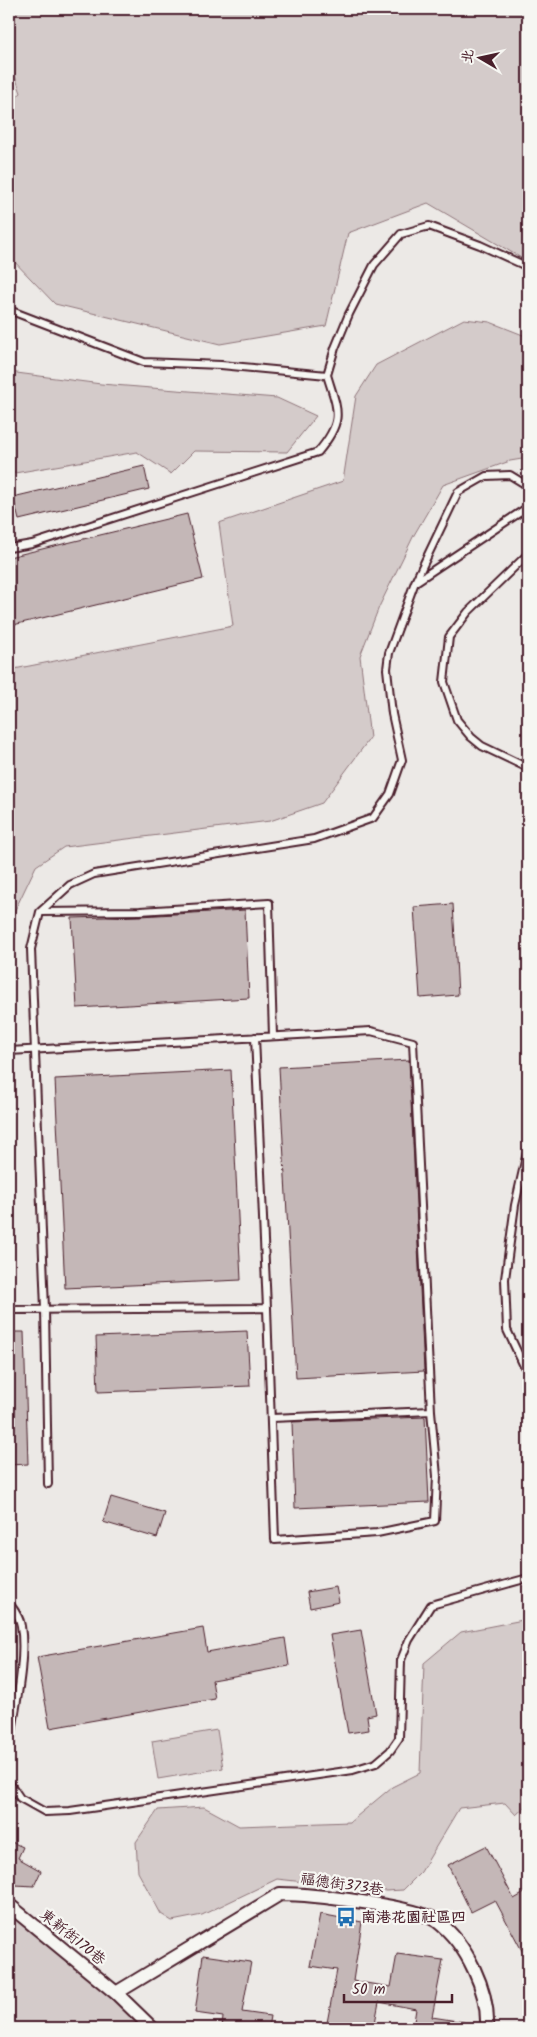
<svg xmlns="http://www.w3.org/2000/svg" width="537" height="2037" viewBox="0 0 537 2037" font-family="Kalam,'LXGW WenKai TC',sans-serif">
  <style>
    .green { fill: #d4cbca; stroke: #8f757a }
    .building { fill: #c4b7b7; stroke: #4a1f2b }
    .lines { fill: none; stroke-linecap: round; stroke-linejoin: round }
    .lane-casing { stroke: #4a1f2b; stroke-width: 10 }
    .street-casing { stroke: #4a1f2b; stroke-width: 16 }
    .lane { stroke: #f6f6f2; stroke-width: 6 }
    .street { stroke: #f6f6f2; stroke-width: 12 }
    .labels { text-anchor: middle; stroke-width: 4.5; stroke-linejoin: round; paint-order: stroke }
    .street-label { font-size: 15px; fill: #4a1f2b; stroke: #f6f6f2 }
    .poi-label { font-size: 15px; font-weight: bold; fill: #4a1f2b; stroke: #f6f6f2; text-anchor: start }
  </style>
  <rect width="100%" height="100%" fill="#ece9e6"/>
  <filter id="ink" filterUnits="userSpaceOnUse"><feTurbulence type="fractalNoise" baseFrequency=".02" numOctaves="2"/><feDisplacementMap in="SourceGraphic" scale="10" xChannelSelector="R" yChannelSelector="G"/><feConvolveMatrix kernelMatrix="1 2 1 2 8 2 1 2 1" color-interpolation-filters="sRGB"/></filter>
  <g filter="url(#ink)">
    <path class="green" d="M9 9H528V262L428 203 348 233 326 326 220 344 55 304 9 256V103L21 93 9 59Z
      M464 319 490 322 528 337V458L510 461 443 485 414 535 379 607 360 656 370 738 322 803 270 821 64 847 36 866 15 910 9 939V670L233 626 219 523 343 481 356 396 376 365Z
      M9 372 101 384 277 398 316 416 287 452 194 451 171 474 137 452 9 474Z
      M528 1619V1804L516 1815 505 1803 459 1808 421 1872 403 1890 386 1891 277 1879 202 1915 172 1921 161 1914 138 1872 136 1842 158 1810 204 1807 239 1826 350 1822 392 1787 420 1773 424 1663 461 1632Z
      M217 1730 223 1768 158 1779 152 1741Z
      M9 1912 109 1994 147 2028H9Z"/>
    <path class="building" d="M144 466 149 489 19 520 13 497Z
      M187 514 203 579 9 626V557Z
      M453 904 458 995 420 998 414 907Z
      M245 910 249 998 77 1008 72 918 140 916Z
      M409 1060 424 1371 296 1378 279 1067Z
      M231 1070 241 1280 65 1288 55 1079Z
      M247 1331 250 1386 98 1392 96 1337Z
      M9 1332H24L28 1464 9 1465Z
      M425 1417 429 1502 295 1508 292 1422Z
      M111 1497 165 1513 157 1538 103 1522Z
      M336 1587 339 1602 310 1608 307 1592Z
      M203 1628 207 1652 285 1638 289 1666 212 1680 215 1699 50 1728 37 1657Z
      M361 1630 376 1714 367 1716 369 1730 348 1733 330 1635Z
      M9 1841 23 1847 18 1858 41 1871 34 1886 15 1885 9 1882Z
      M486 1846 514 1899 528 1891V1962L495 1900 471 1912 448 1865Z
      M320 1914 362 1922 353 1981 391 1987 397 1954 443 1960 432 2017 464 2022V2028H413L416 2009 379 2002 374 2028H326L337 1970 310 1966Z
      M203 1955 251 1962 242 2012 270 2016 268 2028H222L223 2017 195 2013Z"/>
    <g class="lines">
      <defs>
        <path id="lane" d="M9 310 144 362 221 365 327 375C338 411 345 420 318 452L32 544 9 548
          M327 375 335 348 349 314 374 265 401 234 429 226 480 245 528 267
          M528 554 468 612 449 637 444 682 457 720 471 737 482 746 528 768
          M417 581 528 507
          M40 912 140 911 269 903 273 1036
          M9 1051 371 1031 413 1042 431 1411 437 1476 435 1521 377 1533 275 1540 267 1308
          M528 1148 515 1205 505 1279 507 1330 524 1366 528 1371
          M9 1310 267 1308 255 1037
          M272 1418 431 1411
          M48 1484 45 1309 31 949 40 912 70 885 94 874 314 839 373 818 390 794 402 760 392 714 387 669 389 653 415 582 458 492 486 476 510 475 528 486
          M9 1603C14 1610 20 1617 21 1626 27 1662 13 1716 9 1753
          M9 1782 20 1798 45 1812 70 1811 353 1770 376 1763 390 1751 399 1738 401 1660 409 1640 431 1605 528 1578"/>
        <path id="street" d="M9 1905 116 1993 152 2028
          M116 1993 280 1894C309 1894 416 1906 437 1921 467 1944 489 1991 487 2028"/>
      </defs>
      <use href="#lane" class="lane-casing"/>
      <use href="#street" class="street-casing"/>
      <use href="#lane" class="lane"/>
      <use href="#street" class="street"/>
    </g>
  </g>
  <defs>
    <symbol id="bus-bare" viewBox="-9 -9 18 18"><path d="M-5-6H5V4H4V6H2V4H-2V6H-4V4H-5ZM-3.5-4V0h7V-4ZM-3.5 1.2v1.5H-2V1.2ZM2 1.2v1.5H3.5V1.2Z" fill="#1f6fb2" stroke="#f6f6f2" stroke-width="2.5" paint-order="stroke"/></symbol>
  </defs>
  <g fill-rule="evenodd">
    <use href="#bus-bare" x="332" y="1903" width="28" height="28"/>
  </g>
  <g class="labels">
    <g class="street-label">
      <text transform="translate(342 1884) rotate(8)" y="5">福德街373巷</text>
      <text transform="translate(73 1937) rotate(39)" y="5">東新街170巷</text>
    </g>
    <g class="poi-label">
      <text x="361" y="1922">南港花園社區四</text>
    </g>
  </g>
  <rect width="537" height="2037" fill="none" stroke="#f6f6f2" stroke-width="30"/>
  <rect x="15" y="15" width="507" height="2007" fill="none" stroke="#4a1f2b" stroke-width="2" filter="url(#ink)"/>
  <g transform="translate(480 58) rotate(279)" stroke="#f6f6f2" stroke-width="4" paint-order="stroke">
  <path d="M0-4L9 19L0 12L-9 19Z" fill="#4a1f2b"/>
  <text y="-8" font-size="14" font-weight="bold" text-anchor="middle" fill="#4a1f2b">北</text>
  </g>
  <path d="M344 1994v8h108v-8" fill="none" stroke="#4a1f2b" stroke-width="2.5"/>
  <text x="352" y="1994" font-size="15" fill="#4a1f2b" stroke="#f6f6f2" stroke-width="4" paint-order="stroke">50 m</text>
</svg>
